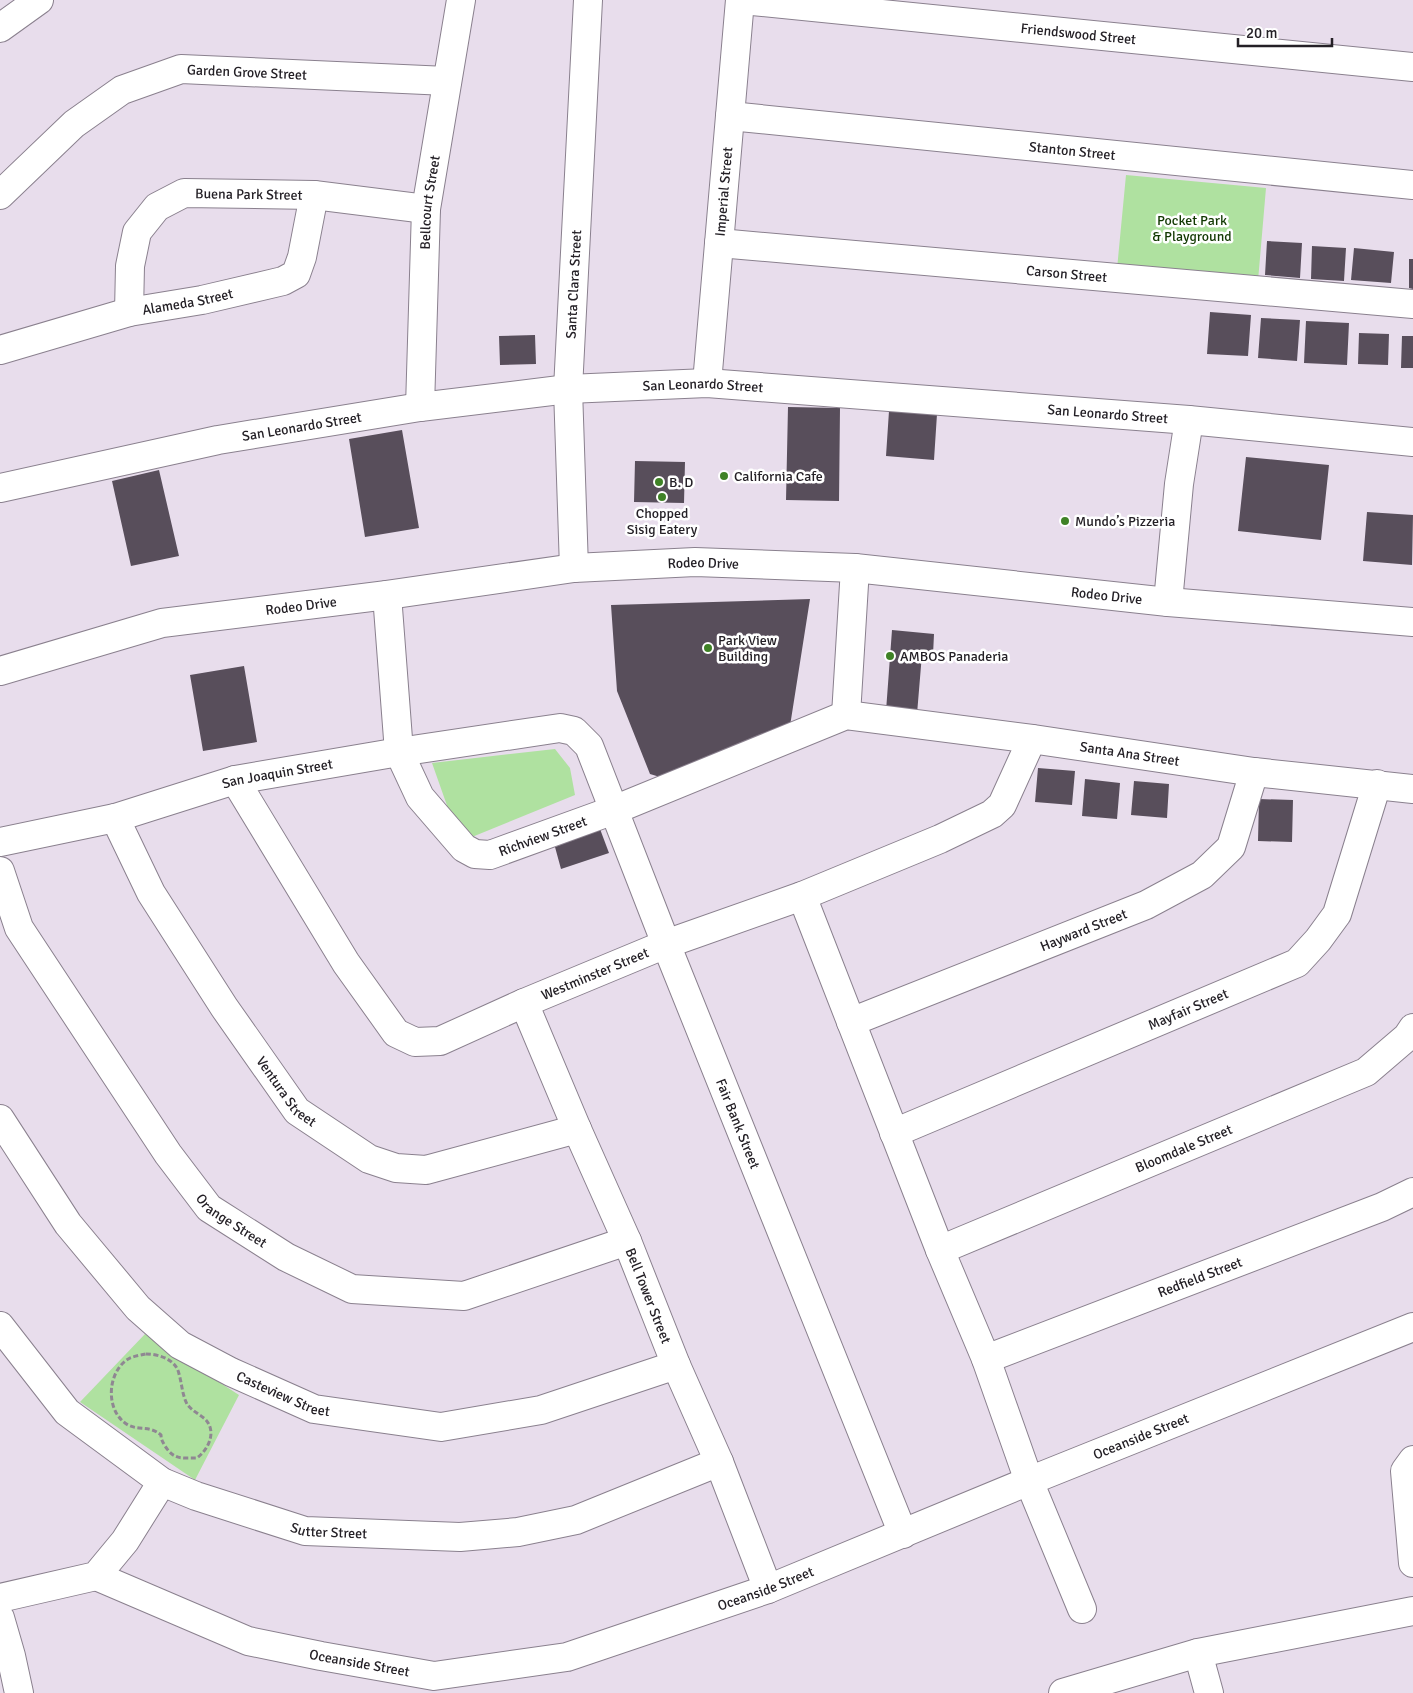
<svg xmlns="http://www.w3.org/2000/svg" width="1413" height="1693" viewBox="0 0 1413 1693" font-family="Signika,sans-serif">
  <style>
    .green { fill: #afe1a0 }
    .building { fill: #584e5b }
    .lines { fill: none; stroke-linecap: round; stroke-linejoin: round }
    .minor-casing { stroke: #8a808e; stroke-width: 30 }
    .path { stroke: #8f8792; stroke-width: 3; stroke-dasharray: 5 2.5; stroke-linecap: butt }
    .minor { stroke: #fff; stroke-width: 28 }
    .poi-dot { fill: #3f8226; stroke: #fff; stroke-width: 2 }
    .labels { text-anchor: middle; stroke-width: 5; stroke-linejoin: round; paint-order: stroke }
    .street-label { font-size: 14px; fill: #242026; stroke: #fff }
    .park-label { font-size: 14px; fill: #123802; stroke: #fff }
    .poi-label { font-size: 14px; fill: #242026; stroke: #fff; text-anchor: start }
  </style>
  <rect width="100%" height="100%" fill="#e8ddec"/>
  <path class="green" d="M1126 175 1266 188 1258 281 1117 269Z
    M555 749 570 768 575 795 472 837 450 814 432 763Z
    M145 1334 239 1395 195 1480 80 1402Z"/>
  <path class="building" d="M1267 241 1302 243 1300 278 1265 275Z
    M1312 246 1346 248 1344 281 1311 279Z
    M1354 248 1394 252 1391 283 1351 280Z
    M1409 259H1413V289L1409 288Z
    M1210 312 1251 315 1248 356 1207 354Z
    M1261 318 1300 320 1297 361 1258 358Z
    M1306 321 1349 323 1347 365 1304 363Z
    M1359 333 1389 334 1388 365 1358 364Z
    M535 335 536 364 500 365 499 336Z
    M1402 336H1413V368H1401Z
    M788 407 840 408 839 501 786 500Z
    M889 411 937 414 934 460 886 456Z
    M402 430 419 528 365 537 349 439Z
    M1246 457 1329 465 1321 540 1238 531Z
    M635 461 685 462 684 503 634 502Z
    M159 470 179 556 131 566 112 481Z
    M1367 512 1413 515 1412 565 1363 561Z
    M810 599 790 726 660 777 650 774 617 691 611 605Z
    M892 630 934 634 933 655 922 654 917 714 886 711Z
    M244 666 257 742 203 751 190 675Z
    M1038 768 1075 771 1072 805 1035 802Z
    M1085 779 1120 783 1117 819 1082 816Z
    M1134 781 1169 784 1167 818 1131 815Z
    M1259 799 1293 800 1292 842 1258 841Z
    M600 829 609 853 561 869 555 847Z"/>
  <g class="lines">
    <defs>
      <g id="minor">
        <path id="s1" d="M742 0 1413 67"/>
        <path d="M0 28 39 0"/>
        <path id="s2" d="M730 116 1413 185"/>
        <path id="s3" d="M0 195 74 124 122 90 181 69 447 81"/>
        <path id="s4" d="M719 243 1413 304"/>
        <path id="s5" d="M129 312 130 266 137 232 157 207 184 193 314 195 426 209"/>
        <path id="s6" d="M0 350 129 312 202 300 283 281 296 274 302 257 314 195"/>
        <path id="s7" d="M707 383 740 0"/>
        <path id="s8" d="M420 407 426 209 461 0"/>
        <path id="s9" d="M0 488 218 440 420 407 568 389 707 383 1189 420 1413 442"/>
        <path id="s10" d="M574 568 568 389 588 0"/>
        <path id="s11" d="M387 595 399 752 420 797 464 848 475 854 490 855 614 810 846 715 1032 739 1254 772 1413 789"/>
        <path d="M1168 602 1179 484 1189 420"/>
        <path id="s12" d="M0 671 162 623 387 595 574 568 695 562 855 568 1168 602 1413 622"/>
        <path d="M846 715 855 568"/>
        <path id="s13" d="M235 780 346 963 396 1033 415 1042 440 1041 524 1003 666 944 802 896 940 839 992 814 1002 805 1032 739"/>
        <path id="s14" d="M115 818 151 893 224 1007 297 1111 369 1159 396 1168 426 1170 577 1129"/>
        <path id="s15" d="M0 842 115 818 235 780 399 752 560 728 574 731 589 746 666 944 903 1534"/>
        <path id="s16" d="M0 871 19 928 168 1154 209 1208 286 1257 352 1289 464 1296 627 1241"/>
        <path d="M802 896 940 1250 986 1359 1029 1481 1082 1609"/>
        <path id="s17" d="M524 1003 577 1129 627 1241 676 1365 719 1462 768 1589"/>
        <path id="s18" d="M851 1022 1146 905 1202 875 1231 847 1254 772"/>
        <path id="s19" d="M0 1119 68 1224 138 1308 180 1345 231 1372 314 1409 441 1427 541 1410 676 1365"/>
        <path id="s20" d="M894 1133 1297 963 1318 940 1337 914 1377 784"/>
        <path id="s21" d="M940 1250 1366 1072 1407 1037 1413 1028"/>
        <path id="s22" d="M0 1326 67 1412 162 1482 196 1496 305 1531 460 1537 518 1532 576 1520 719 1462"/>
        <path id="s23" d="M986 1359 1382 1207 1413 1192"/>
        <path d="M1413 1460 1405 1471 1413 1563"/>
        <path id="s24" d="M96 1576 248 1641 321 1656 434 1676 567 1657 768 1589 1029 1481 1413 1327"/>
        <path d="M0 1598 96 1576 125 1541 162 1482"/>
        <path d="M0 1618 11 1656 19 1693"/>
        <path d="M1198 1653 1209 1693"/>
        <path d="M1063 1693 1198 1653 1413 1611"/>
      </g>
    </defs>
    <use href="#minor" class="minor-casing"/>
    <path class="path" d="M146 1354C158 1354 176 1359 179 1374 182 1384 182 1394 187 1404 191 1410 199 1414 205 1419 217 1431 209 1449 197 1458 181 1458 174 1460 165 1446 163 1442 161 1440 161 1435 149 1425 140 1431 128 1425 104 1411 107 1370 130 1358 135 1356 141 1355 146 1354Z"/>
    <use href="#minor" class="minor"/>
  </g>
  <g class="poi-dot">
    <circle cx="724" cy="476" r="5"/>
    <circle cx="659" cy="482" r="5"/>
    <circle cx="662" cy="497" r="5"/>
    <circle cx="1065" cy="521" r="5"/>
    <circle cx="708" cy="648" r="5"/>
    <circle cx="890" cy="656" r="5"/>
  </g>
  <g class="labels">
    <g class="street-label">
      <text dy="5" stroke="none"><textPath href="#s1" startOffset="338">Friendswood Street</textPath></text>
      <text dy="5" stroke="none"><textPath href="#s3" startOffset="290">Garden Grove Street</textPath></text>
      <text dy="5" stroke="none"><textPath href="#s2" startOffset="344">Stanton Street</textPath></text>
      <text dy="5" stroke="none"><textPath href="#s7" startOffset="192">Imperial Street</textPath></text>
      <text dy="5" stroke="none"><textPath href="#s5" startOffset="208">Buena Park Street</textPath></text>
      <text dy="5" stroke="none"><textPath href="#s8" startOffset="205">Bellcourt Street</textPath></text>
      <text dy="5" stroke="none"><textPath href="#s4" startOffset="349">Carson Street</textPath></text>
      <text dy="5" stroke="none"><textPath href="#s10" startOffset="284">Santa Clara Street</textPath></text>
      <text dy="5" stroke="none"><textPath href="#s6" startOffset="194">Alameda Street</textPath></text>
      <text dy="5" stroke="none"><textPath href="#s9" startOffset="712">San Leonardo Street</textPath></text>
      <text dy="5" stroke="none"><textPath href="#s9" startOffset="1118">San Leonardo Street</textPath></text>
      <text dy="5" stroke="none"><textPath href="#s9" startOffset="308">San Leonardo Street</textPath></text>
      <text dy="5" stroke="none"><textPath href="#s12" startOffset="714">Rodeo Drive</textPath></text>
      <text dy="5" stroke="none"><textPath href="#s12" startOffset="1119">Rodeo Drive</textPath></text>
      <text dy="5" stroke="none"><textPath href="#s12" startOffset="309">Rodeo Drive</textPath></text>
      <text dy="5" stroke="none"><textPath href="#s11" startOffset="971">Santa Ana Street</textPath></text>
      <text dy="5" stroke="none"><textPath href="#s15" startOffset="286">San Joaquin Street</textPath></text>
      <text dy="5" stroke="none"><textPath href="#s11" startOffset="358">Richview Street</textPath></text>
      <text dy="5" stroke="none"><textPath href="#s18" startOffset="250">Hayward Street</textPath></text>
      <text dy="5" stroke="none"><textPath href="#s13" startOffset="515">Westminster Street</textPath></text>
      <text dy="5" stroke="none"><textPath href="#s20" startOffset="319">Mayfair Street</textPath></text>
      <text dy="5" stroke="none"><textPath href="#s14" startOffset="324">Ventura Street</textPath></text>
      <text dy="5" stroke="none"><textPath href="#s15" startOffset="1014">Fair Bank Street</textPath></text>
      <text dy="5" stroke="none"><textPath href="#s21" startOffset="264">Bloomdale Street</textPath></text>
      <text dy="5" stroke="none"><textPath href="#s16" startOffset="424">Orange Street</textPath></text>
      <text dy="5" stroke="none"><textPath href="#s23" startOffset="229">Redfield Street</textPath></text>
      <text dy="5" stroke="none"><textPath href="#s17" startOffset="318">Bell Tower Street</textPath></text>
      <text dy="5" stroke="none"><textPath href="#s19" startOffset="405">Casteview Street</textPath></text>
      <text dy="5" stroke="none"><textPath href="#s24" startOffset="1104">Oceanside Street</textPath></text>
      <text dy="5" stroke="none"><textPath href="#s22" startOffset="402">Sutter Street</textPath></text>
      <text dy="5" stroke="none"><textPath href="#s24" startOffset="699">Oceanside Street</textPath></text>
      <text dy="5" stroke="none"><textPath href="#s24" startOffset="279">Oceanside Street</textPath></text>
    </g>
    <g class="park-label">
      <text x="1192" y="225">Pocket Park<tspan x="1192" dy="16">&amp; Playground</tspan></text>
    </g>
    <g class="poi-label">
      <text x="734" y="481">California Cafe</text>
      <text x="669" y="487">B. D</text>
      <text x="662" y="518" text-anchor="middle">Chopped<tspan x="662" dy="16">Sisig Eatery</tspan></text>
      <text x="1075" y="526">Mundo’s Pizzeria</text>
      <text x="718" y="645">Park View<tspan x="718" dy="16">Building</tspan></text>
      <text x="900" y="661">AMBOS Panaderia</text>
    </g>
  </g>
  <path d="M1238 38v8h94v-8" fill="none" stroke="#242026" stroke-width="2.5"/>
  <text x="1246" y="38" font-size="15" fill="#242026" stroke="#ffffff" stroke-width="4" paint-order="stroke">20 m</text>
</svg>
